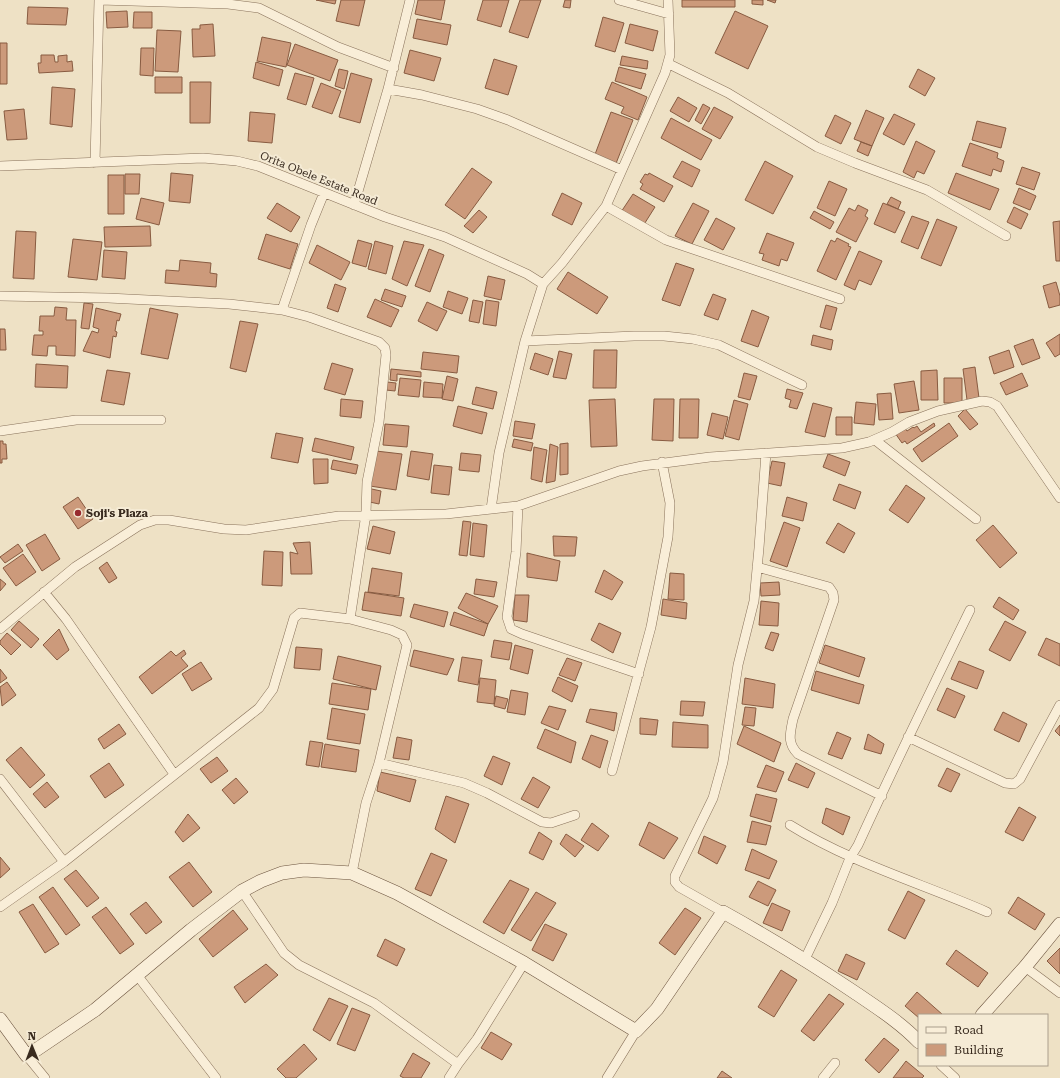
<svg xmlns="http://www.w3.org/2000/svg" width="1060" height="1078" viewBox="0 0 1060 1078" font-family="'Roboto Serif',serif">
  <style>
    .building { fill: #cc9a7b; stroke: #885b41 }
    .lines { fill: none; stroke-linecap: round; stroke-linejoin: round }
    .street-casing { stroke: #89725b; stroke-width: 10 }
    .secondary-casing { stroke: #6b533e; stroke-width: 14 }
    .street { stroke: #f9eed8; stroke-width: 9 }
    .secondary { stroke: #f9eed8; stroke-width: 13 }
    .poi-dot { fill: #982b2f; stroke: #f5ebd5; stroke-width: 1.5 }
    .labels { text-anchor: middle; stroke-width: 4; stroke-linejoin: round; paint-order: stroke }
    .street-label { font-size: 11px; fill: #392b1f; stroke: #f5ebd5 }
    .poi-label { font-size: 11px; font-weight: bold; fill: #392b1f; stroke: #f5ebd5; text-anchor: start }
  </style>
  <rect width="100%" height="100%" fill="#eee1c5"/>
  <path class="building" d="M316 0H336L335 4Z
    M341 0H365L359 26 336 21Z
    M418 0H445L441 20 415 14Z
    M483 0H509L501 27 477 20Z
    M520 0H541L528 38 509 32Z
    M565 0H571L570 8 563 7Z
    M682 0H735V7H682Z
    M752 0H763V5L752 4Z
    M767 0H776L775 3Z
    M28 7 68 8 66 25 27 24Z
    M127 11 128 27 107 28 106 12Z
    M735 11 768 26 748 69 715 53Z
    M134 12H152V28H133Z
    M603 17 624 23 615 52 595 46Z
    M417 19 451 25 447 45 413 38Z
    M213 24 215 56 193 57 192 29H200V25Z
    M630 24 658 31 653 51 625 43Z
    M157 30 181 31 178 72 155 71Z
    M262 37 291 43 286 67 257 61Z
    M0 43H7V84H0Z
    M295 44 338 60 330 81 287 65Z
    M141 48H154L153 76 140 75Z
    M410 50 441 58 434 81 404 73Z
    M41 55H54L55 62H58V56L67 55V62L72 61 73 71 39 73 38 63H41Z
    M622 56 648 61 647 69 620 65Z
    M494 59 517 66 508 95 485 88Z
    M256 62 283 70 279 86 253 78Z
    M619 67 646 74 641 89 615 81Z
    M339 69 348 71 344 89 335 86Z
    M918 69 935 78 925 96 909 87Z
    M295 73 314 78 306 105 287 99Z
    M351 73 372 79 360 123 339 117Z
    M155 77H182V93H155Z
    M190 82H211L210 123H190Z
    M612 82 647 97 638 120 621 113 624 107 605 99Z
    M321 83 341 91 332 114 312 107Z
    M52 87 75 89 72 127 50 124Z
    M678 97 697 108 689 122 670 111Z
    M703 104 710 108 701 124 695 120Z
    M714 107 733 117 720 139 702 129Z
    M24 109 27 139 7 140 4 111Z
    M866 110 884 118 872 146 854 139Z
    M250 112 275 114 272 143 248 141Z
    M611 112 633 120 615 166 594 157Z
    M894 114 915 124 904 145 883 134Z
    M835 115 851 123 841 144 825 136Z
    M671 118 712 140 701 160 661 138Z
    M977 121 1006 128 1001 148 972 140Z
    M916 141 935 151 924 174 917 171 914 178 903 172Z
    M861 142 872 146 868 156 857 151Z
    M970 143 998 153 997 158 1004 161 1001 172 993 169 991 176 962 166Z
    M682 161 700 170 692 187 673 177Z
    M765 161 793 176 773 214 745 200Z
    M1022 167 1040 173 1034 190 1016 184Z
    M472 168 492 182 465 219 445 205Z
    M171 173 193 175 190 203 169 201Z
    M649 173 673 186 664 202 640 189 643 184 640 182 645 174 648 175Z
    M956 173 999 189 990 210 948 193Z
    M125 174H140L139 194H125Z
    M108 175H124V214H108Z
    M829 181 847 189 835 216 817 208Z
    M1019 188 1036 196 1030 210 1013 203Z
    M562 193 582 203 572 225 552 215Z
    M633 194 655 207 643 226 621 212Z
    M891 197 901 202 898 209 887 204Z
    M141 198 164 203 159 225 136 219Z
    M277 203 300 217 291 232 267 218Z
    M693 203 709 211 692 244 675 236Z
    M883 203 905 212 895 233 874 224Z
    M858 205 868 210 865 216 868 218 856 242 836 232 849 208 855 211Z
    M1014 207 1028 214 1021 229 1007 222Z
    M479 210 487 217 473 233 464 226Z
    M814 211 834 222 830 229 810 218Z
    M912 216 929 222 918 249 901 242Z
    M716 218 735 228 723 250 704 240Z
    M937 219 957 227 941 266 921 258Z
    M1060 221V261H1056L1053 222Z
    M150 226 151 246 105 247 104 227Z
    M16 231 36 232 34 279 13 278Z
    M767 233 794 243 787 261 781 259 779 266 762 260 764 254 759 253Z
    M266 234 298 244 290 269 258 259Z
    M837 238 849 244 848 246 851 247 836 280 817 271 831 240 835 242Z
    M73 239 102 242 97 280 68 277Z
    M358 240 372 244 366 267 352 263Z
    M375 241 393 246 386 274 368 269Z
    M404 241 424 245 407 286 392 279Z
    M317 245 350 262 341 280 309 263Z
    M429 249 444 255 430 292 415 286Z
    M104 250 127 252 125 279 102 277Z
    M859 251 882 261 871 285 859 280 855 290 844 285Z
    M180 260 211 263 210 273 217 274 216 287 165 283 166 270 179 271Z
    M676 263 694 269 680 306 662 300Z
    M568 272 608 297 597 314 557 289Z
    M488 276 505 280 501 300 484 296Z
    M1056 282 1060 296V305L1049 308 1043 286Z
    M335 284 346 288 338 312 327 308Z
    M385 289 406 296 402 307 381 300Z
    M448 291 468 298 462 314 443 307Z
    M713 294 726 299 718 320 704 315Z
    M375 299 399 310 391 327 367 317Z
    M473 300 483 302 479 323 469 321Z
    M486 300 499 302 496 326 483 324Z
    M427 302 447 311 437 331 418 321Z
    M84 303 93 304 89 329 81 328Z
    M826 305 837 308 831 330 820 327Z
    M55 307 67 308 66 320H76L75 356 56 355V346H48L47 356 32 355 34 335H43V331H39L40 316H54Z
    M96 308 121 314 119 321 117 320 115 331 117 332 116 337 113 336 110 358 83 351 92 331 98 333 99 329 93 327Z
    M150 308 178 314 168 359 141 354Z
    M752 310 769 317 758 347 741 341Z
    M240 321 258 324 246 372 230 368Z
    M0 329H5L6 350H0Z
    M1060 334V354L1055 357 1046 343Z
    M813 335 833 340 831 350 811 345Z
    M1033 339 1040 358 1022 365 1014 346Z
    M594 350H617L616 388H593Z
    M1009 350 1014 367 994 374 989 357Z
    M559 351 572 354 566 379 553 377Z
    M423 352 459 356 457 373 421 369Z
    M535 353 553 359 548 375 530 369Z
    M332 363 353 369 345 395 324 389Z
    M36 364 68 366 67 388 35 387Z
    M975 367 979 398 967 400 963 369Z
    M391 369 421 372V377L397 374V381L390 380Z
    M107 370 130 373 124 405 101 401Z
    M937 370 938 400H921V371Z
    M744 373 757 376 750 400 738 397Z
    M1022 373 1028 386 1006 395 1000 383Z
    M447 376 458 379 453 401 442 399Z
    M400 378 421 380 419 397 398 395Z
    M944 378H962V403H944Z
    M914 381 919 410 899 413 894 384Z
    M387 382 396 383 395 391 386 390Z
    M424 382 443 384 442 398 423 397Z
    M476 387 497 392 493 409 472 404Z
    M787 389 803 393 797 409 789 407 791 400 785 398Z
    M891 393 893 419 879 420 877 394Z
    M341 399 363 401 361 418 340 416Z
    M615 399 617 446 591 447 589 400Z
    M654 399H674L673 441 652 440Z
    M680 399H699L698 438H679Z
    M734 400 748 404 739 440 725 436Z
    M856 402 876 404 874 425 854 423Z
    M813 403 832 408 825 437 805 432Z
    M458 406 487 413 482 434 453 426Z
    M965 409 978 424 970 430 958 416Z
    M712 413 728 417 723 439 707 435Z
    M836 417H852V435H836Z
    M515 421 535 424 532 439 513 436Z
    M934 423 935 426 907 444 905 441 902 443 895 433 904 427 907 431 913 427 914 428 917 426 921 432Z
    M949 423 958 436 922 462 913 449Z
    M385 424 409 426 407 447 383 445Z
    M276 433 303 438 298 463 271 458Z
    M315 438 354 447 351 460 312 451Z
    M514 439 533 443 531 451 512 447Z
    M0 441H3V444H6L7 459H2V463H0Z
    M568 443V474L560 475V444Z
    M550 444 558 447 555 481 546 483Z
    M534 447 547 450 542 482 531 479Z
    M376 451 402 454 396 490 370 486Z
    M411 451 433 454 429 480 407 476Z
    M461 453 481 455 479 472 459 470Z
    M828 454 850 462 845 476 823 467Z
    M313 459H328V483L314 484Z
    M333 460 358 465 356 474 331 469Z
    M772 461 785 463 781 486 767 483Z
    M434 465 452 467 449 495 431 493Z
    M839 484 861 492 855 509 833 500Z
    M906 485 925 498 908 523 889 510Z
    M367 488 381 491 379 504 365 501Z
    M78 497 93 519 78 529 63 507Z
    M787 497 807 503 803 521 782 516Z
    M463 521 471 522 467 556 459 555Z
    M784 522 800 528 787 567 770 561Z
    M473 523 487 525 484 557 470 555Z
    M838 523 855 533 844 553 826 543Z
    M993 525 1017 553 1000 568 976 540Z
    M373 526 395 532 390 554 367 549Z
    M45 534 60 559 42 571 26 545Z
    M553 536 577 537 575 556H554Z
    M310 542 312 574H291L290 552 298 554 293 543Z
    M18 544 23 551 5 563 0 557Z
    M264 551 283 552 282 586 262 585Z
    M527 553 560 561 557 581 527 577Z
    M23 554 36 572 16 586 3 568Z
    M107 562 117 578 109 583 99 568Z
    M372 568 402 573 399 596 368 592Z
    M604 570 623 582 612 600 595 592Z
    M670 573 684 574V600L668 599Z
    M0 579 6 584 0 591Z
    M476 579 497 582 494 597 474 594Z
    M779 582 780 595 761 596 760 583Z
    M365 592 404 598 401 616 362 610Z
    M466 593 498 606 488 624 458 608Z
    M515 595H529L527 622 513 620Z
    M999 597 1019 610 1013 620 993 607Z
    M663 599 687 603 686 619 661 615Z
    M761 601 779 603 778 626 759 625Z
    M414 604 448 612 444 627 410 617Z
    M454 612 488 624 484 636 450 625Z
    M19 621 39 639 31 648 11 630Z
    M1005 621 1026 632 1010 661 989 650Z
    M599 623 621 633 613 653 591 640Z
    M59 629 69 650 57 660 43 645Z
    M771 632 779 634 773 651 765 648Z
    M7 633 21 645 11 655 0 644V641Z
    M1046 638 1060 644V666L1038 655Z
    M494 640 512 643 509 660 491 657Z
    M515 645 533 650 528 674 510 669Z
    M825 645 865 658 859 677 819 663Z
    M296 647 322 649 320 670 294 668Z
    M184 650 186 654 181 658 188 666 152 694 139 677 171 651 176 656Z
    M414 650 454 659 447 675 410 666Z
    M338 656 381 666 376 690 333 679Z
    M462 657 482 660 478 685 458 681Z
    M567 658 582 663 575 681 559 675Z
    M959 661 984 671 977 689 951 679Z
    M201 662 212 679 192 691 182 674Z
    M0 669 7 678 0 683Z
    M816 671 864 685 859 704 811 690Z
    M558 677 578 686 572 702 552 691Z
    M480 678 496 680 494 704 477 702Z
    M745 678 775 684 773 708 742 704Z
    M7 682 16 695 2 706 0 687Z
    M332 683 371 689 368 710 329 704Z
    M947 688 965 696 955 718 937 710Z
    M511 690 528 693 525 715 507 712Z
    M496 696 508 699 505 709 494 706Z
    M681 701 705 702 703 716 680 715Z
    M549 706 566 710 558 730 541 723Z
    M745 707 756 708 754 726 742 725Z
    M332 708 365 714 360 744 327 739Z
    M590 709 617 713 614 731 586 722Z
    M1003 712 1027 724 1019 742 994 730Z
    M640 718 658 720 656 735 640 734Z
    M673 722 708 725V748L672 747Z
    M119 724 126 734 104 749 98 739Z
    M1060 725V736L1055 731Z
    M744 726 781 743 774 762 737 744Z
    M545 729 576 742 571 763 537 748Z
    M837 732 851 738 842 759 828 754Z
    M868 734 884 744 881 754 864 749Z
    M591 735 608 741 600 768 582 759Z
    M397 737 412 740 409 760 393 758Z
    M310 741 323 743 319 767 306 765Z
    M325 744 359 750 356 772 321 767Z
    M21 747 45 775 30 788 6 760Z
    M493 756 510 763 502 785 484 776Z
    M217 757 228 771 211 783 200 769Z
    M109 763 124 785 105 798 90 776Z
    M796 763 815 773 808 788 788 780Z
    M766 765 784 772 776 792 757 787Z
    M947 768 960 774 951 792 938 786Z
    M380 772 416 780 410 802 377 791Z
    M533 777 550 787 538 808 521 799Z
    M236 778 248 792 234 804 222 790Z
    M47 782 59 797 45 808 33 794Z
    M756 794 777 799 771 822 750 816Z
    M446 796 469 804 455 843 435 829Z
    M1019 807 1036 817 1023 841 1005 832Z
    M826 808 850 817 843 835 822 823Z
    M188 814 200 828 183 842 175 832Z
    M752 821 771 826 766 845 747 842Z
    M649 822 678 838 664 859 639 845Z
    M592 823 609 836 598 851 581 840Z
    M539 832 552 841 543 860 529 853Z
    M566 834 584 846 575 857 560 844Z
    M704 836 726 846 717 864 698 853Z
    M752 849 777 861 769 879 745 870Z
    M431 853 447 860 431 896 415 889Z
    M0 857 10 869 0 878Z
    M189 862 212 892 193 907 169 877Z
    M76 870 99 898 87 907 64 879Z
    M510 880 529 889 504 934 483 922Z
    M758 881 776 890 768 906 749 897Z
    M53 887 80 925 66 935 39 897Z
    M908 891 925 900 905 939 888 930Z
    M536 892 556 903 531 941 511 930Z
    M1018 897 1045 914 1035 930 1008 913Z
    M146 902 162 922 146 934 130 914Z
    M772 903 790 911 782 931 763 923Z
    M33 904 59 944 45 953 19 912Z
    M106 907 134 944 120 954 92 917Z
    M685 908 701 918 675 955 659 943Z
    M233 910 248 929 213 957 199 939Z
    M545 924 567 934 553 961 532 950Z
    M385 939 405 949 397 966 377 956Z
    M1060 948V974L1047 961Z
    M956 950 988 973 978 987 946 964Z
    M846 954 865 963 857 980 838 971Z
    M266 964 278 975 245 1003 234 987Z
    M781 970 797 980 774 1017 758 1007Z
    M917 992 943 1015H919V1018L905 1006Z
    M829 994 844 1004 814 1041 801 1031Z
    M329 998 348 1006 330 1041 313 1030Z
    M352 1008 370 1015 355 1051 337 1044Z
    M491 1032 512 1044 502 1060 481 1048Z
    M884 1038 899 1050 879 1073 865 1060Z
    M304 1044 317 1059 296 1078H286L277 1069Z
    M413 1053 430 1063 421 1078H404L400 1076Z
    M906 1061 924 1076 922 1078H893Z
    M722 1071 732 1078H717Z"/>
  <g class="lines">
    <defs>
      <path id="street" d="M100 0 228 4 259 8 338 47 394 68
        M619 0 669 14
        M669 64 728 93 817 147 855 163 927 190 1006 236
        M388 89 422 95 477 109 508 120 622 170
        M95 163 99 0
        M0 166 203 158 237 161 258 166 385 217 445 237 527 274 543 284
        M354 205 388 89 410 0
        M606 206 666 240 840 299
        M0 296 108 298 229 304 282 310 309 317 379 342 385 348 386 355 379 422 367 482 366 514 350 619
        M282 310 311 225 324 193
        M525 341 634 336H664L693 339 719 345 802 385
        M0 431 76 420H161
        M875 440 976 519
        M518 506 516 552 507 617 511 629 522 634 639 674
        M491 509 499 453 525 341 543 284 562 263 606 206 665 73 670 55 668 0
        M757 567 829 587 833 593 834 600 793 719C790 734 787 743 798 754L882 796
        M44 592 66 619 174 774
        M0 629 75 567 140 525 155 520H169L224 529 246 530 339 516 446 514 518 506 619 471 642 466 710 457 842 448 869 442 892 432 909 422 938 411 982 401 990 402 997 406 1060 498
        M908 737 1005 783 1014 784 1020 779 1060 705
        M379 763 464 783 487 793 542 822 551 823 575 815
        M612 771 651 627 668 537 670 503 662 462
        M0 779 64 862
        M790 825C851 863 921 883 987 912
        M242 891 284 953 299 965 374 1003 458 1064 477 1039 524 963
        M0 907 64 862 259 708 273 689 294 618 300 613 350 619 391 630 402 635 407 645 379 763 366 803 352 873
        M723 912 679 887 675 882V876L713 798 723 762 738 665 754 601 759 548 766 453
        M805 959 832 903 850 858 858 845C894 766 932 688 970 610
        M1025 967 1060 993
        M137 975 216 1078
        M27 1056 45 1078
        M941 1065 955 1078
        M449 1078 458 1064
        M607 1078 636 1031
        M823 1078 835 1063"/>
      <path id="secondary" d="M982 1015 1025 967 1060 924
        M0 1019 27 1056 95 1010 191 930 242 891 261 881 282 873 304 870 352 873 397 893 524 963 636 1031 657 1009 723 912C768 937 811 963 854 992 876 1007 900 1022 919 1042"/>
    </defs>
    <use href="#street" class="street-casing"/>
    <use href="#secondary" class="secondary-casing"/>
    <use href="#street" class="street"/>
    <use href="#secondary" class="secondary"/>
  </g>
  <circle class="poi-dot" cx="78" cy="513" r="4"/>
  <g class="labels">
    <g class="street-label">
      <text transform="translate(319 178) rotate(22)" y="4">Orita Obele Estate Road</text>
    </g>
    <g class="poi-label">
      <text x="86" y="517">Soji's Plaza</text>
    </g>
  </g>
  <rect x="918" y="1014" width="130" height="52" fill="#f5ebd5" stroke="#aa9e8c"/>
  <rect x="926" y="1027" width="20" height="6" fill="#f9eed8" stroke="#aa9e8c"/>
  <text x="954" y="1034" font-size="12" fill="#392b1f">Road</text>
  <rect x="926" y="1044" width="20" height="12" fill="#cc9a7b" stroke="#aa9e8c"/>
  <text x="954" y="1054" font-size="12" fill="#392b1f">Building</text>
  <g transform="translate(32 1046) rotate(359)" stroke="#f5ebd5" stroke-width="3" paint-order="stroke">
  <path d="M0-3L7 15L0 10L-7 15Z" fill="#392b1f"/>
  <text y="-6" font-size="11" font-weight="bold" text-anchor="middle" fill="#392b1f">N</text>
  </g>
</svg>
